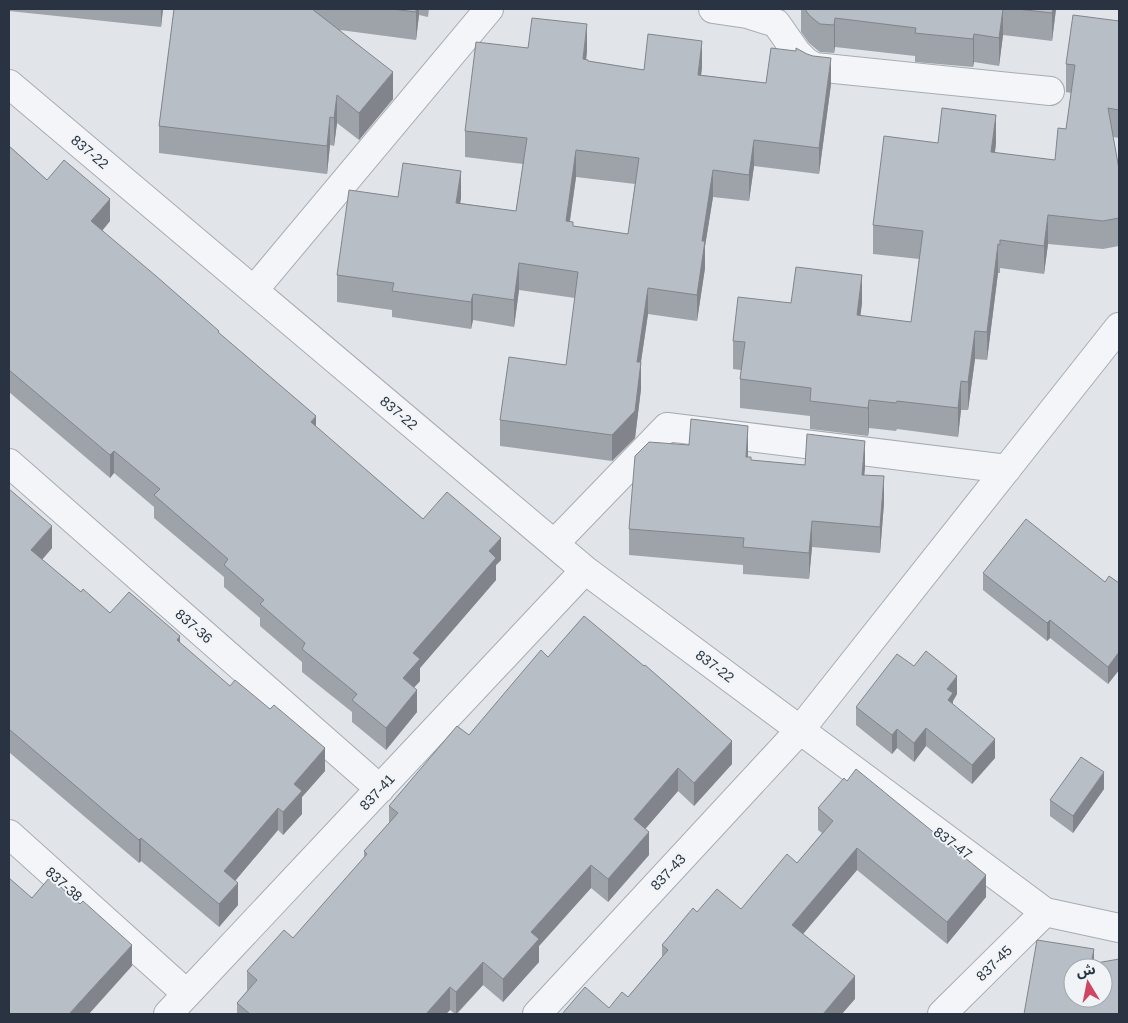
<svg xmlns="http://www.w3.org/2000/svg" width="1128" height="1023" viewBox="0 0 1128 1023" font-family="Helvetica,'Noto Sans Arabic',sans-serif">
  <style>
    .lines { fill: none; stroke-linecap: round; stroke-linejoin: round }
    .minor-casing { stroke: #a6acb4; stroke-width: 30 }
    .minor { stroke: #f4f5f8; stroke-width: 28 }
    .wall { fill: #9ea3aa; fill-rule: evenodd }
    .shaded-wall { fill: #81858b }
    .building { fill: #b8bec6; stroke: #81858b; fill-rule: evenodd }
    .labels { text-anchor: middle; stroke-width: 4; stroke-linejoin: round; paint-order: stroke }
    .street-label { font-size: 14px; fill: #293341; stroke: #f0f4f7 }
  </style>
  <rect width="100%" height="100%" fill="#e1e5ea"/>
  <g class="lines">
    <defs>
      <path id="minor" d="M713 9 747 14 776 23 797 53 806 62 815 67 1050 91
        M9 84 585 570 1045 912 1119 928
        M254 290 489 9
        M9 463 380 789
        M554 544 667 427 1007 469
        M9 834 187 994
        M168 1014 585 570
        M537 1014 800 730 1119 327
        M942 1014 1045 912"/>
    </defs>
    <use href="#minor" class="minor-casing"/>
    <use href="#minor" class="minor"/>
  </g>
  <path class="wall" d="M9 9H163L161 27 9 11Z
    M174 9H429L428 17 419 15 416 40 340 30 393 99 359 140 337 123 334 146 330 145 327 174 159 153V126Z
    M801 9H1056L1052 41 1003 35 999 66 974 62 973 67 915 62V56L835 47 834 53 820 52 816 49 809 43 801 32Z
    M1119 21V138L1113 137 1119 169V246L1103 249 1048 244 1044 274 1000 268V273H998L987 360 975 359 968 410H961L958 437 897 429 896 431 869 428 868 436 810 429V416L740 408V379L741 370 733 369V341L791 303H862L860 316 911 322 919 259 873 254V225L938 143H996L995 153 1055 160 1066 129 1071 93 1066 92V64Z
    M528 48 587 51 586 60 588 61 644 70 702 67 701 75 766 83 831 84 819 174 754 166 749 201 713 197 705 246V268L697 321 648 314 641 362V389L635 438 612 461 500 446V420L566 365 575 298 519 290 514 327 473 320 471 329 392 317V310L337 302V275L398 197 461 198 460 203 516 211 523 164 465 157V131ZM576 177 635 184 628 234 573 226 570 221Z
    M9 146 47 180 110 221 102 231 219 333 316 427 423 519 501 560 496 565V580L420 668V681L414 687 417 712 386 750 352 722V712L302 672V662L260 626V618L224 587V577L154 518V507L114 473 110 478 9 392Z
    M748 453V457L751 460 805 465 865 467 864 475 884 503 880 553 812 547 809 579 743 574V565L629 555V529Z
    M9 489 52 548 42 560 81 592 110 613 180 643 325 771 302 797V814L283 835 278 830 235 881 238 905 219 927 141 861 139 863 10 753 9 754Z
    M983 573 1119 583V670L1108 684 1050 638 1047 641 983 590Z
    M548 657 732 764 694 806 678 791 645 829 649 855 608 902 591 888 539 946V962L503 1002 483 985 457 1014H455L450 1010 446 1014H237V1003L247 991V971L293 938 364 858V851L389 823V806L469 735Z
    M914 666 957 694 953 701V704L995 758 972 784 926 746 914 762 897 748 892 754 856 725V707Z
    M1104 789 1073 833 1050 816V800Z
    M818 808 986 897 947 944 857 870 803 934 855 999 609 1008 628 997 662 957V945L697 912 741 909 797 863 822 833 818 830Z"/>
  <path class="shaded-wall" d="M161 9H163L161 27Z
    M416 9H419V15L416 40Z
    M1003 9V35L999 66V38Z
    M1053 9H1056L1052 41V13Z
    M835 18V47L834 53V25Z
    M587 24V51L583 85V59Z
    M974 34V62L973 67V39Z
    M702 41V67L698 101V75Z
    M831 58V84L819 174V148Z
    M393 72V99L359 140V113Z
    M337 95V123L334 146V118Z
    M996 115V143L991 181V152Z
    M330 117V145L327 174V146Z
    M754 140V166L749 201V175Z
    M576 150V177L566 247V221Z
    M713 170V197L705 246V268L697 321V295L702 241Z
    M461 171V198L456 229V203Z
    M110 199V221L91 244V221Z
    M1048 215V244L1044 274V246Z
    M998 244V273L987 360V332Z
    M519 263V290L514 327V300Z
    M862 275V303L857 343V315Z
    M648 288V314L637 388V362Z
    M473 294V320L471 329V302Z
    M975 331V359L968 410V382Z
    M641 362V389L635 438 612 461V435Z
    M961 381V410L958 437V408Z
    M869 400V428L868 436V408Z
    M316 416V439L311 422Z
    M748 426V453L746 483V457Z
    M865 441V467L862 501V475Z
    M114 451V473L110 478V455Z
    M884 476V503L880 553V527Z
    M812 521V547L809 579V553Z
    M52 526V548L31 572V550Z
    M501 538V560L496 565V580L420 668V681L403 700V678L413 653 489 551Z
    M1050 620V638L1047 641V623Z
    M180 636V659L177 640Z
    M1119 652V670L1108 684V667Z
    M957 676V694L953 701V712L948 718 947 689Z
    M417 690V712L386 750V728Z
    M926 728V746L914 762V743Z
    M897 729V748L892 754V735Z
    M10 730V753L9 754V731Z
    M995 739V758L972 784V765Z
    M732 741V764L694 806V783Z
    M325 748V771L302 797V814L283 835V812L294 784Z
    M678 768V791L634 842V819Z
    M1104 772V789L1073 833V816Z
    M278 808V830L224 894V871Z
    M649 832V855L608 902V879Z
    M141 838V861L139 863V840Z
    M857 848V870L792 947V925Z
    M591 865V888L539 946V962L503 1002V979L531 932Z
    M986 875V897L947 944V922Z
    M238 883V905L219 927V904Z
    M132 945V966L89 1014H69Z
    M1094 949V968L1091 964Z
    M483 962V985L456 1014V992Z
    M855 976V999L842 1014H823Z
    M450 987V1010L446 1014H426Z"/>
  <path class="building" d="M174 9H312L393 72 359 113 337 95 334 118 330 117 327 146 159 126Z
    M392 9H416V12Z
    M805 9H1003L999 38 974 34 973 39 915 33 916 28 835 18 834 25 820 24 816 21 809 15Z
    M1017 9H1053L1052 13Z
    M1073 15 1119 21V110L1108 108 1119 169V218L1103 221 1048 215 1044 246 1000 240V245L998 244 987 332 975 331 968 382 961 381 958 408 897 401 896 403 869 400 868 408 810 401 811 388 740 379 745 342 733 341 738 297 791 303 796 267 862 275 857 315 911 322 923 231 873 225 884 136 938 143 942 108 996 115 991 152 1055 160 1058 128 1066 129 1075 65 1066 64Z
    M532 18 587 24 583 59 588 60V61L644 70 648 34 702 41 698 75 766 83 771 48 796 51V48L807 54 813 56 831 58 819 148 754 140 749 175 713 170 702 241H705L697 295 648 288 637 362H641L635 411 612 435 500 420 509 357 566 365 578 272 519 263 514 300 473 294 471 302 392 291 394 283 337 275 349 190 398 197 403 163 461 171 456 203 516 211 527 138 465 131 476 42 528 48ZM576 150 639 158 628 234 573 226V222L566 221Z
    M9 146 47 180 64 160 110 199 91 221 156 276 219 331 218 332 316 416 311 422 423 519 447 492 501 538 489 551 496 558 413 653 420 659 403 678 417 690 386 728 352 700 357 694 302 649 305 643 260 604 264 600 224 565 228 559 154 495 160 489 114 451 110 455 9 370Z
    M691 419 748 426 746 457H751V460L805 465 807 434 865 441 862 475 884 476 880 527 812 521 809 553 743 547 744 538 629 529 635 456 649 442 689 445Z
    M9 489 52 526 31 550 81 592 83 589 110 613 129 592 180 636 177 640 230 686 235 680 270 709 274 705 325 748 294 784 302 791 283 812 278 808 224 871 238 883 219 904 141 838 139 840 10 730 9 731Z
    M1026 519 1105 582 1109 576 1119 583V652L1108 667 1050 620 1047 623 983 573Z
    M584 616 644 666 645 665 732 741 694 783 678 768 634 819 649 832 608 879 591 865 531 932 539 939 503 979 483 962 456 992 450 987 426 1014H250L237 1003 257 980 247 971 284 930 293 938 367 854 364 851 398 813 389 806 457 726 469 735 541 650 548 657Z
    M926 651 957 676 947 689 953 693 948 700 995 739 972 765 926 728 914 743 897 729 892 735 856 707 897 654 914 666Z
    M1081 757 1104 772 1073 816 1050 800Z
    M856 769 986 875 947 922 857 848 792 925 855 976 823 1014H562L585 987 609 1008 622 992 628 997 668 950 662 945 693 908 697 912 717 889 741 909 787 854 797 863 833 821 818 808 844 778 847 781Z
    M50 877 80 904 83 901 132 945 69 1014H9V878L32 898Z
    M1037 940 1094 949 1091 964 1119 959V1014H1024ZM1073 968H1103V998H1073Z"/>
  <g class="labels">
    <g class="street-label">
      <text transform="translate(90 152) rotate(40)" y="5">837-22</text>
      <text transform="translate(399 413) rotate(40)" y="5">837-22</text>
      <text transform="translate(194 626) rotate(41)" y="5">837-36</text>
      <text transform="translate(715 666) rotate(37)" y="5">837-22</text>
      <text transform="translate(377 792) rotate(-47)" y="5">837-41</text>
      <text transform="translate(953 843) rotate(37)" y="5">837-47</text>
      <text transform="translate(668 872) rotate(-47)" y="5">837-43</text>
      <text transform="translate(64 884) rotate(42)" y="5">837-38</text>
      <text transform="translate(994 963) rotate(-45)" y="5">837-45</text>
    </g>
  </g>
  <rect width="1128" height="1023" fill="none" stroke="#293341" stroke-width="20"/>
  <g transform="translate(1088 983) rotate(350)"><circle r="24" fill="#f0f4f7" stroke="#a0a7ae"/>
  <path d="M0-4L9 19L0 12L-9 19Z" fill="#cf4563"/>
  <text y="-8" font-size="14" font-weight="bold" text-anchor="middle" fill="#293341">ش</text>
  </g>
</svg>
